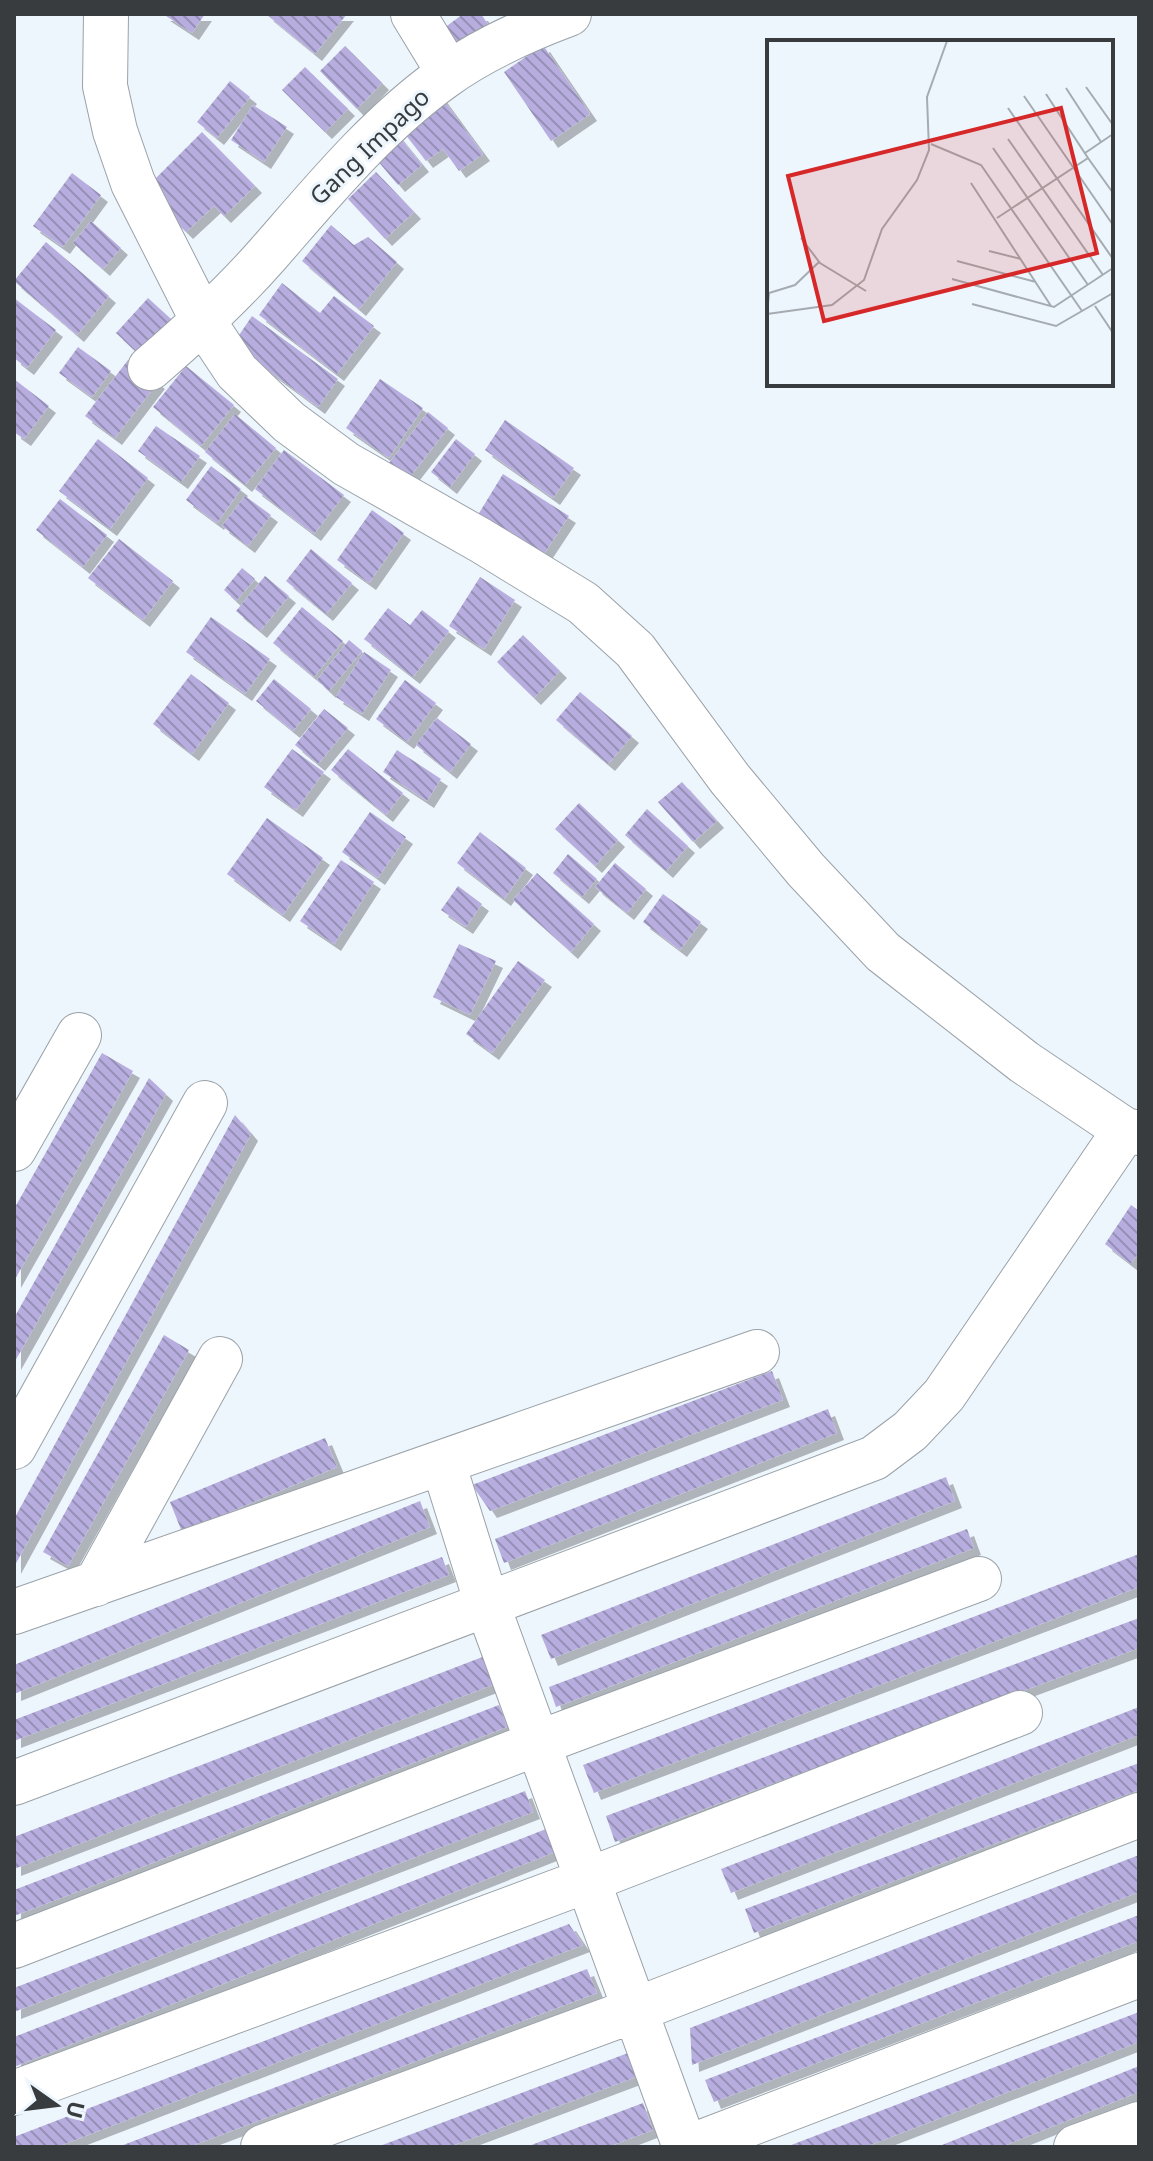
<svg xmlns="http://www.w3.org/2000/svg" width="1153" height="2161" viewBox="0 0 1153 2161" font-family="'Noto Sans',sans-serif">
  <style>
    .building { fill: url(#building-back-hatch); filter: url(#shadow) }
    .lines { fill: none; stroke-linecap: round; stroke-linejoin: round }
    .minor-casing { stroke: #9aa2a8; stroke-width: 46 }
    .minor { stroke: #fff; stroke-width: 44 }
    .labels { text-anchor: middle; stroke-width: 6; stroke-linejoin: round; paint-order: stroke }
    .street-label { font-size: 24px; fill: #383c3e; stroke: #eef6fd }
    .inset-road { fill: none; stroke: #a5acb1; stroke-width: 2 }
    .view { fill: #d62828; fill-opacity: 0.15; stroke: #d62828; stroke-width: 4 }
    .inset-edge { fill: none; stroke: #383c3e; stroke-width: 4 }
  </style>
  <defs>
    <pattern id="building-back-hatch" width="6" height="6" patternUnits="userSpaceOnUse" patternTransform="scale(2)"><rect width="6" height="6" fill="#b7aedf"/><path d="M-1 5l2 2M0 0l6 6M5-1l2 2" fill="none" stroke="#968fb6"/></pattern>
    <filter id="shadow"><feDropShadow dx="7" dy="7" stdDeviation="0" flood-color="#0004"/></filter>
  </defs>
  <rect width="100%" height="100%" fill="#eef6fd"/>
  <path class="building" d="M163 14H205L192 33Z
    M266 14H347L315 54Z
    M463 14H481L494 33 454 61 436 34Z
    M543 45 590 114 551 141 504 72Z
    M345 46 382 83 357 109 320 71Z
    M305 67 348 109 325 132 282 90Z
    M230 81 250 97 217 138 197 122Z
    M439 94 483 154 459 171 443 149 426 161 398 125Z
    M253 105 287 127 264 162 231 140Z
    M202 132 255 186 224 216 214 206 186 232 144 190Z
    M396 133 422 165 398 185 371 153Z
    M376 172 414 212 385 239 348 199Z
    M72 173 101 195 63 247 33 226Z
    M91 221 121 248 103 269 73 243Z
    M331 225 354 245 368 237 397 262 359 309 302 261Z
    M46 242 109 296 77 335 14 281Z
    M282 283 320 313 334 296 374 326 337 374 259 315Z
    M14 298 56 330 27 368 14 358Z
    M148 298 181 328 148 363 116 333Z
    M252 316 338 379 318 407 233 344Z
    M78 347 111 371 92 397 59 373Z
    M128 360 158 382 115 438 85 416Z
    M186 366 234 405 201 446 153 407Z
    M14 379 49 406 24 439 14 432Z
    M380 379 423 408 389 458 346 428Z
    M428 412 448 428 406 482 386 467Z
    M235 414 276 448 245 485 205 452Z
    M505 420 574 468 553 498 485 450Z
    M156 426 200 456 181 482 138 451Z
    M98 439 148 478 110 529 59 491Z
    M456 439 475 454 450 487 431 472Z
    M284 450 344 495 314 534 255 489Z
    M211 466 241 489 217 523 186 500Z
    M503 474 569 516 540 560 476 518Z
    M245 496 271 515 248 546 222 526Z
    M60 499 107 535 83 567 36 530Z
    M372 510 404 533 369 583 337 560Z
    M119 539 173 581 143 620 88 578Z
    M311 549 352 583 326 614 286 581Z
    M242 568 255 579 236 601 224 590Z
    M265 576 289 596 260 631 236 611Z
    M480 577 515 600 484 649 449 626Z
    M302 607 343 641 314 677 273 643Z
    M388 608 410 625 422 610 449 631 413 677 364 639Z
    M211 617 270 659 245 694 186 652Z
    M523 635 560 671 534 698 497 662Z
    M349 640 362 651 329 691 317 680Z
    M364 652 391 670 362 714 336 697Z
    M191 674 229 703 192 754 153 724Z
    M274 679 311 709 293 731 256 701Z
    M405 680 436 703 407 742 376 719Z
    M580 692 632 736 608 764 556 720Z
    M324 709 348 728 318 764 295 745Z
    M437 718 471 744 450 772 416 745Z
    M292 749 324 772 296 810 264 787Z
    M348 749 403 793 386 815 331 770Z
    M397 750 441 779 427 801 383 772Z
    M682 782 717 821 693 842 658 802Z
    M579 803 618 840 595 866 555 829Z
    M647 809 688 846 666 871 625 835Z
    M370 812 406 837 378 878 342 852Z
    M267 818 323 858 283 915 227 874Z
    M480 832 526 868 504 899 457 863Z
    M568 854 597 879 582 897 553 873Z
    M341 860 374 882 334 944 300 921Z
    M615 863 646 889 627 913 595 887Z
    M537 873 594 924 571 952 513 900Z
    M458 886 482 904 466 927 441 910Z
    M663 894 701 922 680 950 643 922Z
    M459 944 496 961 470 1015 433 997Z
    M518 961 545 980 492 1053 466 1034Z
    M102 1053 133 1071 14 1281V1209Z
    M149 1078 166 1094 14 1363V1318Z
    M235 1115 251 1134 14 1567V1519Z
    M1131 1205 1139 1211V1252L1131 1264 1105 1244Z
    M164 1335 189 1350 68 1566 43 1552Z
    M772 1371 783 1400 490 1511 472 1485Z
    M828 1409 837 1433 504 1563 495 1539Z
    M325 1438 337 1467 182 1532 170 1502Z
    M946 1477 955 1501 551 1659 541 1635Z
    M420 1501 430 1527 14 1694V1665Z
    M967 1529 974 1548 556 1707 549 1687Z
    M1139 1554V1587L594 1793 583 1765Z
    M442 1557 449 1575 14 1741V1720Z
    M1139 1618V1648L615 1842 606 1816Z
    M485 1656 495 1684 14 1869V1837Z
    M499 1705 507 1727 14 1916V1890Z
    M1139 1707V1735L731 1893 721 1869Z
    M1139 1763V1790L754 1933 745 1909Z
    M525 1791 533 1812 14 2012V1988Z
    M546 1829 555 1852 14 2067V2037Z
    M1139 1855V1892L692 2065 690 2028Z
    M1139 1915V1941L714 2102 705 2080Z
    M569 1924 583 1945 57 2147H14V2137Z
    M587 1969 597 1993 189 2147H118Z
    M1139 2012V2042L865 2147H786Z
    M628 2053 636 2077 449 2147H377Z
    M1139 2066V2092L1001 2147H937Z
    M643 2103 653 2130 608 2147H526Z"/>
  <g class="lines">
    <defs>
      <path id="minor" d="M106 14 105 86 115 131 133 183 203 321 237 372 289 422 346 464 480 540 583 603 635 650 730 779 806 870 883 952 1024 1062 1125 1130 1139 1133
        M413 14 449 73
        M150 368C192 332 232 295 268 254 323 191 376 126 444 77 481 50 526 30 569 14
        M14 1149 79 1035
        M14 1447 205 1103
        M443 1463 487 1604 685 2147
        M96 1584 220 1359
        M14 1612 757 1352
        M14 1783 874 1458 910 1431 944 1395 1125 1130
        M14 1946 538 1743 979 1579
        M14 2093 588 1880 1020 1713
        M263 2147 635 2010 1139 1815
        M689 2147 1139 1975
        M1076 2147 1139 2124"/>
    </defs>
    <use href="#minor" class="minor-casing"/>
    <use href="#minor" class="minor"/>
  </g>
  <g class="labels">
    <g class="street-label">
      <text transform="translate(370 147) rotate(-44)" y="8">Gang Impago</text>
    </g>
  </g>
  <g transform="translate(767 40)">
    <rect width="346" height="346" fill="#eef6fd"/>
    <path class="inset-road" d="M319 47 346 85M299 48 334 102M257 56 346 185M241 68 346 219M241 99 336 235M164 104 214 125 315 271 346 253M226 108 321 245M318 113 346 94M321 118 346 153M204 143 284 266M230 178 321 118 279 54M34 198 53 223 99 251M222 211 254 219M190 221 269 242M185 239 287 267 346 228M205 264 289 286 315 271M328 266 346 293M0 274 65 265 97 240 115 189 150 140 162 110 160 57 180 1M0 274 2 253 28 245 52 222"/>
    <path class="view" d="M294 68 330 213 57 281 21 136Z"/>
    <rect width="346" height="346" class="inset-edge"/>
  </g>
  <rect width="1153" height="2161" fill="none" stroke="#383c3e" stroke-width="32"/>
  <g transform="translate(56 2105) rotate(104)" stroke="#eef6fd" stroke-width="6" paint-order="stroke">
  <path d="M0-6L14 30L0 20L-14 30Z" fill="#383c3e"/>
  <text y="-12" font-size="22" font-weight="bold" text-anchor="middle" fill="#383c3e">U</text>
  </g>
</svg>
